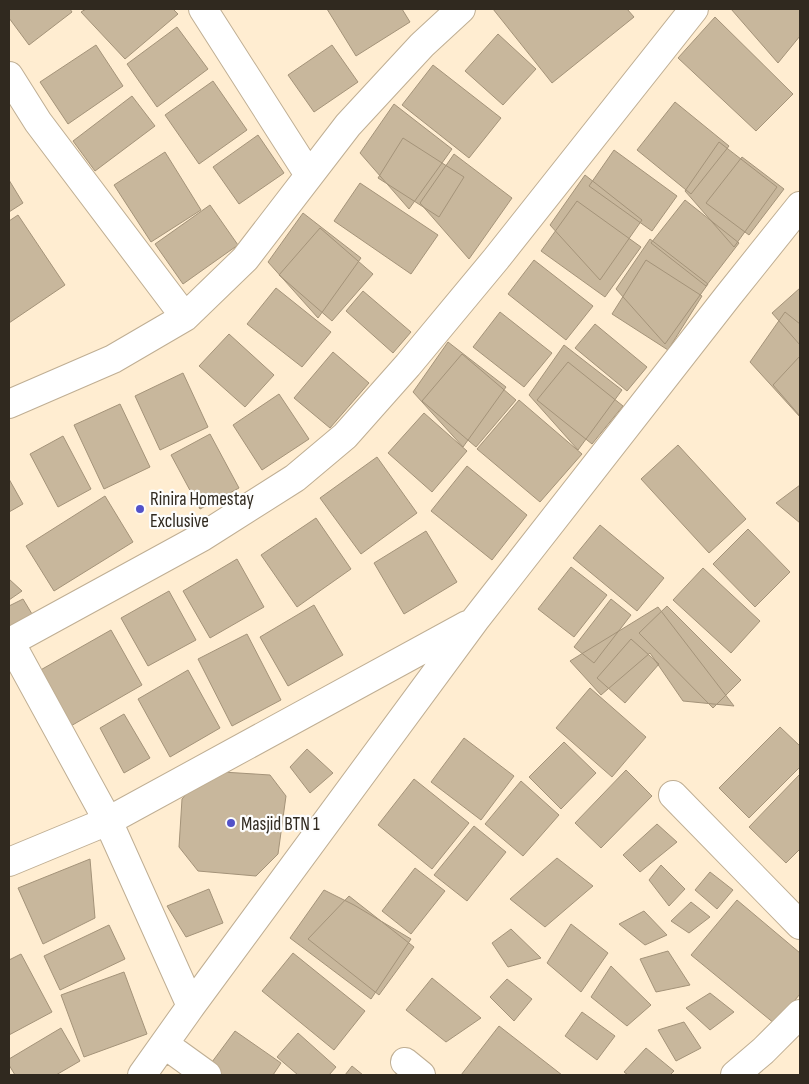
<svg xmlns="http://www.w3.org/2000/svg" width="809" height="1084" viewBox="0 0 809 1084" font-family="'Sofia Sans Condensed',sans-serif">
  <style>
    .building { fill: #c8b79c; stroke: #a49379 }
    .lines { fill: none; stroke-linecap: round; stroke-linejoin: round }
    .minor-casing { stroke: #bfae93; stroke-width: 30 }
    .minor { stroke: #fff; stroke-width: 28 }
    .poi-dot { fill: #5352c9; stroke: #fdfdfd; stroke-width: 2 }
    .labels { text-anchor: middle; stroke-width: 4.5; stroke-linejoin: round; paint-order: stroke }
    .poi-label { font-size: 19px; fill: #30291f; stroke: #fdfdfd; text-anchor: start }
  </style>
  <rect width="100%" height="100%" fill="#ffedd1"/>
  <path class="building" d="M9 9H70L72 12 29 45 9 18Z
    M86 9H173L178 14 125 59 81 12Z
    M327 9H402L410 22 356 56Z
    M493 9H627L634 17 552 83Z
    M731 9H800V36L778 63Z
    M715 17 793 94 756 131 678 58Z
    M177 27 208 69 157 107 127 64Z
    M498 34 536 69 503 105 465 71Z
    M96 45 123 86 68 124 40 82Z
    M332 45 358 82 314 112 288 75Z
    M433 65 501 118 469 158 402 105Z
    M213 81 247 130 199 164 165 115Z
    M132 96 155 126 95 171 73 141Z
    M675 102 729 146 691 194 637 150Z
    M394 104 452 149 409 209 360 153Z
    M258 135 284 173 239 204 213 167Z
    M403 138 464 177 439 217 378 178Z
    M719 142 777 187 734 247 685 191Z
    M614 150 677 196 652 231 589 186Z
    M165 152 201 210 151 242 114 185Z
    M454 154 512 198 469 259 420 203Z
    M742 157 784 189 749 235 706 203Z
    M585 175 642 220 600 280 550 225Z
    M9 180 23 203 9 212Z
    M360 183 438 235 411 274 334 221Z
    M685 200 739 243 706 286 651 243Z
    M577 201 641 247 605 297 541 251Z
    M210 205 238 245 183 284 155 244Z
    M303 213 361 258 318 318 268 262Z
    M18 215 65 285 9 323V221Z
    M320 228 373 274 332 321 279 275Z
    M650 239 708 284 665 344 616 289Z
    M534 260 593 306 566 340 508 294Z
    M646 260 702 296 668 350 612 314Z
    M276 288 331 332 302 367 247 324Z
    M800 288V345L772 313Z
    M363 291 411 332 393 353 346 311Z
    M500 312 552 353 524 387 473 347Z
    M785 312 800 324V417L750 362Z
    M595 324 647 367 627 391 575 348Z
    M229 334 274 375 245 407 199 366Z
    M448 342 506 387 463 447 413 392Z
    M564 345 622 390 578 450 529 395Z
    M333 352 369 383 330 428 294 398Z
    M462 354 516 400 476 447 422 401Z
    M800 356V416L773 385Z
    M568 362 623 406 592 444 537 400Z
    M183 373 208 427 160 450 135 396Z
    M279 394 309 439 262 470 233 425Z
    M519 400 582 454 540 502 477 449Z
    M120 404 150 467 104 489 74 425Z
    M424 413 467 451 432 492 388 453Z
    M210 434 239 488 200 509 171 455Z
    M63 436 91 489 58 507 30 454Z
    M678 445 746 519 709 553 641 479Z
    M377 457 417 513 361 554 320 498Z
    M467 466 527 515 492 560 431 511Z
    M9 479 23 504 9 512Z
    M800 485V523L776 503Z
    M105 496 133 542 54 591 26 546Z
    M316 518 351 569 297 607 261 555Z
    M600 525 664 578 637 611 573 558Z
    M748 529 790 572 755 607 713 564Z
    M426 531 457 582 404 614 374 563Z
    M237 559 264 607 210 638 183 591Z
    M571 567 607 595 574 637 538 609Z
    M703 568 760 621 731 653 673 600Z
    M9 579 22 591 9 600Z
    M169 591 196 640 148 666 121 618Z
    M23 599 35 619 10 629 9 625V606Z
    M611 599 631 615 594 663 574 647Z
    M314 605 343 655 288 686 260 637Z
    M667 606 741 680 713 708 639 633Z
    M658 607 734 706 683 701 650 653 601 695 570 661Z
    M111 630 142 685 69 727 37 672Z
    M247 634 281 700 232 726 198 659Z
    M631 639 659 664 625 703 597 678Z
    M188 670 220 728 170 757 138 699Z
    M590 688 646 737 612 777 556 728Z
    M124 714 150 758 124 773 100 728Z
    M780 727 800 746V767L749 818 719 788Z
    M464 738 514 776 481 820 431 782Z
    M564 742 596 773 561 809 529 777Z
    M307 749 333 773 310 793 290 767Z
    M626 770 652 796 601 848 575 823Z
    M207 771 270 775 286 796 278 854 256 876 198 871 179 847 182 799Z
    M800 774V849L786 863 749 827Z
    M414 779 469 823 432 869 378 825Z
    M521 781 559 815 523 856 485 824Z
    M657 824 677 842 640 872 623 855Z
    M474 826 506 852 467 901 434 875Z
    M557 858 593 886 545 927 510 899Z
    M90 859 95 918 43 944 18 888Z
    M661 865 685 889 669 906 649 880Z
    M415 868 445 891 411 934 382 911Z
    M710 872 733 890 717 909 695 890Z
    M209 889 223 923 186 937 167 906Z
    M324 890 354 905 411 939 371 999 290 938Z
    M349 896 414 947 379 995 308 939Z
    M737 900 800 953V994L775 1024 691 955Z
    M691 902 710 917 689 933 671 921Z
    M644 911 667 935 645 945 619 924Z
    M571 924 608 953 581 992 547 963Z
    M109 925 125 959 60 990 44 956Z
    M511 929 541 958 508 967 492 943Z
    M668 951 690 985 656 992 640 959Z
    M293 953 365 1011 334 1050 262 991Z
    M21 954 52 1012 9 1035V960Z
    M611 966 651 1005 627 1026 591 997Z
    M124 972 147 1034 84 1057 61 995Z
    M432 978 481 1018 446 1042 406 1010Z
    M507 979 532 999 514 1021 490 997Z
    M710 993 734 1012 710 1030 686 1008Z
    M582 1012 615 1036 597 1060 565 1036Z
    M684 1022 701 1048 676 1061 658 1030Z
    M499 1026 562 1075H461Z
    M61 1028 80 1061 56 1075H15L9 1065V1059Z
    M235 1031 281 1063 273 1075H222L209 1066Z
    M298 1033 336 1067 329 1075H298L277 1057Z
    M646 1048 674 1071 670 1075H628L624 1072Z
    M352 1066 363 1075H345Z"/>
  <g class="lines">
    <defs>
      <path id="minor" d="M203 9 309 175
        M9 76 38 122 185 317
        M9 404 113 359 185 317 245 259 348 125 422 45 461 9
        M9 640 108 821 191 1006
        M10 642 202 537 295 478 345 436 408 365 496 259 694 9
        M673 795 800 925
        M9 862 108 821 467 625
        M164 1044 207 1075
        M405 1062 421 1075
        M142 1075 191 1006 475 620 728 296 800 206
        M735 1075 763 1051 800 1014"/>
    </defs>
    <use href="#minor" class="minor-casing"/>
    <use href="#minor" class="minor"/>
  </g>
  <g class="poi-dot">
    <circle cx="140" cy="509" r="5"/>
    <circle cx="231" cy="823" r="5"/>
  </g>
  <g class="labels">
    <g class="poi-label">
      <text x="150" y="505">Rinira Homestay<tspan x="150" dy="22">Exclusive</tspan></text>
      <text x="241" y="830">Masjid BTN 1</text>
    </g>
  </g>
  <rect width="809" height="1084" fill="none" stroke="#30291f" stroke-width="20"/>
</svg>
